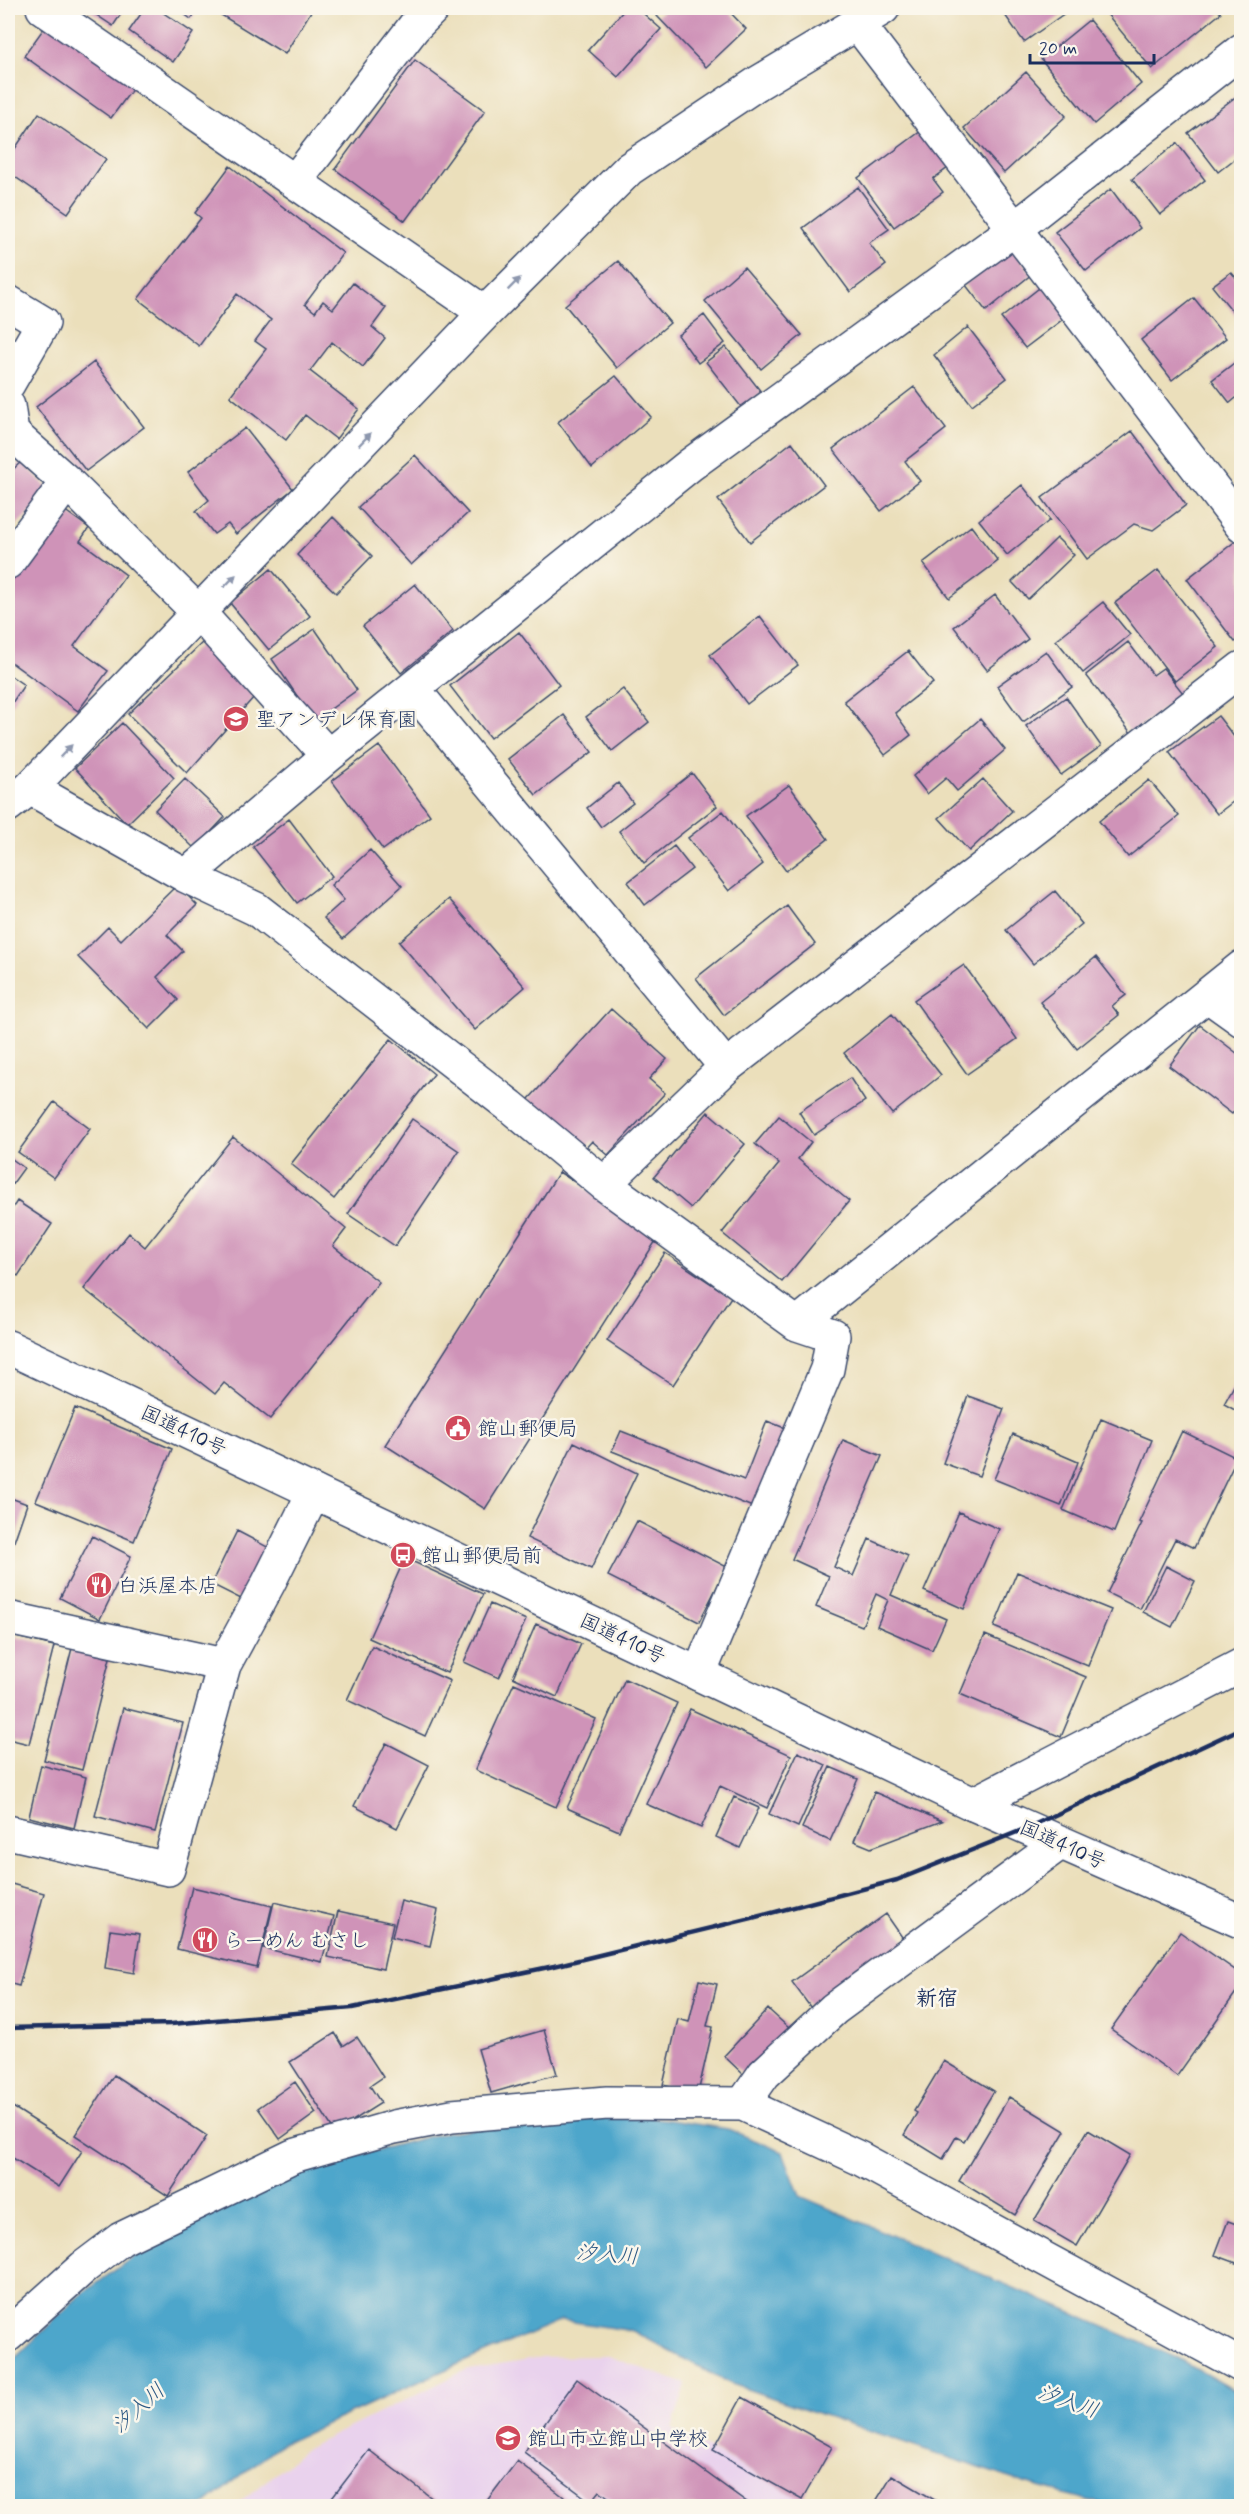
<svg xmlns="http://www.w3.org/2000/svg" width="1249" height="2514" viewBox="0 0 1249 2514" font-family="Mynerve,'Klee One',sans-serif">
  <style>
    .built { fill: #e9d2ed }
    .water { fill: #4ea6cb; stroke: #346a94; stroke-width: 1.5 }
    .building { fill: #cf93b8 }
    .lines { fill: none; stroke-linecap: round; stroke-linejoin: round }
    .minor-casing { stroke: #3a496c; stroke-width: 36 }
    .highway-casing { stroke: #3a496c; stroke-width: 36 }
    .minor { stroke: #fff; stroke-width: 33 }
    .highway { stroke: #fff; stroke-width: 33 }
    .rail { stroke: #1b2f5e; stroke-width: 4.5 }
    .oneway { fill: #8d97ae }
    .labels { text-anchor: middle; stroke-width: 5; stroke-linejoin: round; paint-order: stroke }
    .poi-label { font-size: 20px; fill: #1b2f5e; stroke: #fbf7ec; text-anchor: start }
    .street-label { font-size: 20px; fill: #1b2f5e; stroke: #fbf7ec }
    .neighbourhood-label { font-size: 21px; font-weight: bold; fill: #1b2f5e; stroke: #fbf7ec }
    .water-label { font-size: 21px; font-style: italic; fill: #2d5984; stroke: #fbf7ec }
  </style>
  <rect width="100%" height="100%" fill="#fbf7ec"/>
  <filter id="ink" filterUnits="userSpaceOnUse"><feTurbulence type="fractalNoise" baseFrequency=".0167" numOctaves="2"/><feDisplacementMap in="SourceGraphic" scale="12" xChannelSelector="R" yChannelSelector="G"/><feConvolveMatrix kernelMatrix="1 2 1 2 8 2 1 2 1" color-interpolation-filters="sRGB"/></filter>
  <filter id="wash" filterUnits="userSpaceOnUse"><feTurbulence type="fractalNoise" baseFrequency=".008" numOctaves="4" result="noise"/><feDisplacementMap in="SourceGraphic" scale="24" xChannelSelector="R" yChannelSelector="G"/><feGaussianBlur stdDeviation="1.35" result="paint"/><feColorMatrix in="noise" values="0 0 0 0 0 0 0 0 0 0 0 0 0 0 0 0 0 1.4 0 .05"/><feComposite in="paint" operator="in"/></filter>
  <g filter="url(#wash)">
    <rect width="100%" height="100%" fill="#ebdfbb"/>
    <path class="built" d="M608 2356 686 2384 672 2429 814 2506H234L308 2448 468 2369 543 2357Z"/>
    <path class="water" d="M610 2111 728 2129 783 2152 800 2196 1179 2359 1241 2394V2506H1111L1024 2483 729 2383 633 2331 561 2320 440 2372 276 2447 203 2506H8V2365L78 2297 173 2228 324 2164 442 2133Z"/>
    <g id="blocks">
      <path class="building" d="M86 8H125L113 26Z
        M145 8H156L193 33 173 62 129 31Z
        M176 8H200L191 19Z
        M221 8H313L285 54 218 13Z
        M626 8H637L661 29 618 77 588 50Z
        M666 8H726L746 29 706 67 657 16Z
        M1000 8H1072L1024 42Z
        M1113 8H1216L1221 13 1152 69 1106 13Z
        M1089 20 1141 84 1094 124 1041 59Z
        M49 21 136 84 111 118 24 56Z
        M415 60 485 111 405 221 335 169Z
        M1026 72 1066 116 1004 173 964 128Z
        M1242 92V153L1218 172 1188 133Z
        M39 113 106 159 68 213 8 172V159Z
        M929 125 956 162 933 179 943 192 894 227 858 178Z
        M1177 143 1205 180 1160 215 1132 179Z
        M230 166 343 253 305 304 315 312 323 301 333 309 353 283 386 308 372 327 385 338 363 367 332 342 310 371 359 409 336 439 305 415 286 440 230 396 266 349 255 341 271 320 237 294 199 346 138 299 201 218 195 213Z
        M858 187 889 229 869 243 886 265 850 292 803 228Z
        M1111 189 1140 228 1086 271 1055 232Z
        M1011 248 1032 274 986 311 965 284Z
        M618 261 670 323 617 368 565 305Z
        M744 267 802 335 761 369 705 301Z
        M1231 272 1242 285V323L1212 286Z
        M1043 285 1067 316 1025 348 1001 318Z
        M1194 298 1226 338 1172 380 1141 340Z
        M704 315 725 343 698 363 678 335Z
        M968 327 1007 378 972 405 934 355Z
        M726 347 762 393 742 408 706 362Z
        M1242 357V393L1230 403 1212 380Z
        M94 362 144 427 86 471 36 407Z
        M616 376 651 417 592 468 558 422Z
        M914 387 946 429 905 461 920 481 881 511 833 449Z
        M245 428 293 489 236 534 228 524 214 534 196 511 209 500 188 472Z
        M1132 431 1186 505 1153 530 1134 524 1087 559 1042 498Z
        M792 442 824 485 750 542 718 500Z
        M415 455 468 513 411 565 358 507Z
        M22 461 51 492 8 533V474Z
        M1022 485 1050 520 1007 555 979 520Z
        M64 510 89 528 80 541 126 575 74 646 108 671 78 711 8 660V586Z
        M333 517 372 556 336 593 297 555Z
        M971 526 998 561 949 598 923 563Z
        M1057 538 1074 555 1028 599 1012 582Z
        M1237 540 1242 547V637L1235 642 1187 579Z
        M271 569 310 616 269 650 230 603Z
        M1158 570 1218 647 1175 681 1115 603Z
        M415 584 453 631 401 673 363 626Z
        M995 595 1028 639 987 670 954 627Z
        M1103 602 1130 635 1083 673 1056 640Z
        M760 616 798 665 747 704 710 655Z
        M315 629 357 690 314 721 272 659Z
        M519 632 559 685 490 738 450 686Z
        M204 641 254 697 187 773 128 714Z
        M1128 642 1153 675 1163 668 1183 693 1131 733 1086 675Z
        M908 651 933 683 895 713 911 735 885 755 844 701Z
        M1046 651 1072 687 1023 722 997 686Z
        M8 674 24 685 8 709Z
        M623 689 649 722 612 751 586 717Z
        M1066 697 1101 746 1061 775 1026 726Z
        M564 715 592 752 536 795 508 759Z
        M1218 716 1242 747V795L1217 814 1169 752Z
        M980 719 1005 750 957 791 946 778 927 794 913 776Z
        M122 723 174 778 127 824 75 768Z
        M379 746 430 815 383 850 332 781Z
        M692 773 717 806 644 863 619 831Z
        M185 779 225 817 195 849 155 810Z
        M983 779 1012 811 969 851 939 818Z
        M1149 780 1179 816 1128 857 1099 821Z
        M618 783 633 803 601 827 587 808Z
        M789 785 828 839 786 871 746 816Z
        M723 811 763 864 729 891 688 838Z
        M289 819 332 876 297 903 253 847Z
        M674 846 692 869 645 905 628 882Z
        M370 850 402 886 343 939 324 918 344 900 331 885Z
        M177 885 197 905 167 935 183 951 157 977 178 1000 149 1029 78 957 108 927 121 940Z
        M1055 891 1082 924 1033 964 1006 930Z
        M449 899 525 987 475 1030 399 942Z
        M787 906 815 944 724 1015 696 978Z
        M1096 957 1126 995 1112 1006 1119 1015 1077 1049 1040 1002Z
        M964 965 1017 1039 967 1074 914 1000Z
        M611 1009 667 1059 649 1079 665 1093 608 1155 592 1141 583 1151 528 1100Z
        M892 1014 941 1075 892 1114 844 1053Z
        M1200 1025 1242 1057V1101L1232 1114 1169 1066Z
        M391 1039 434 1074 334 1199 291 1164Z
        M850 1078 865 1101 814 1135 799 1112Z
        M54 1102 90 1129 54 1178 18 1152Z
        M708 1112 745 1144 691 1208 654 1177Z
        M779 1116 811 1142 798 1159 849 1201 782 1282 722 1233 779 1164 755 1144Z
        M412 1119 459 1151 395 1246 348 1214Z
        M233 1137 346 1229 333 1246 379 1282 270 1419 224 1383 215 1394 84 1289 129 1233 145 1247Z
        M8 1156 24 1168 8 1190Z
        M559 1172 659 1236 485 1509 385 1445Z
        M17 1201 52 1224 18 1276 8 1269V1215Z
        M665 1253 731 1297 673 1385 607 1341Z
        M1242 1371V1414L1224 1404Z
        M968 1396 1004 1409 979 1476 943 1463Z
        M75 1408 172 1449 134 1541 36 1501Z
        M1101 1419 1152 1440 1114 1532 1063 1510Z
        M767 1421 787 1429 755 1508 612 1451 621 1431 744 1480Z
        M1182 1431 1237 1458 1194 1548 1175 1539 1140 1609 1107 1593 1142 1523 1139 1522Z
        M1013 1434 1078 1462 1061 1506 994 1479Z
        M843 1440 882 1456 834 1567 853 1576 869 1539 908 1556 891 1595 946 1619 932 1650 877 1626 888 1600 876 1594 862 1626 816 1607 829 1576 792 1559Z
        M574 1442 637 1473 591 1569 527 1538Z
        M8 1497 27 1504 8 1559Z
        M959 1512 999 1529 964 1609 924 1591Z
        M637 1521 727 1567 699 1622 608 1576Z
        M237 1531 275 1551 249 1603 211 1584Z
        M92 1536 131 1556 100 1619 60 1598Z
        M405 1558 483 1594 447 1673 369 1638Z
        M1166 1566 1195 1581 1172 1627 1143 1612Z
        M1017 1572 1111 1610 1088 1666 994 1627Z
        M490 1604 526 1620 499 1678 464 1662Z
        M536 1624 581 1644 557 1697 513 1677Z
        M8 1635 54 1646 29 1744 8 1739Z
        M985 1635 1086 1677 1061 1737 960 1694Z
        M372 1646 450 1681 425 1736 347 1700Z
        M72 1648 110 1658 82 1770 44 1760Z
        M625 1679 677 1703 619 1831 567 1808Z
        M514 1683 596 1719 556 1807 475 1770Z
        M123 1708 183 1723 155 1832 95 1816Z
        M690 1709 791 1755 767 1808 720 1786 701 1828 646 1804Z
        M386 1743 429 1765 397 1828 354 1806Z
        M798 1752 826 1765 798 1827 769 1814Z
        M41 1765 86 1777 74 1828 29 1817Z
        M830 1767 858 1779 830 1841 802 1828Z
        M874 1792 942 1821 871 1848 854 1841Z
        M734 1797 759 1808 740 1848 716 1837Z
        M8 1883 44 1893 19 1986 8 1983Z
        M192 1887 272 1906 257 1968 177 1949Z
        M401 1901 438 1910 430 1946 392 1937Z
        M274 1902 334 1916 322 1962 263 1948Z
        M338 1911 393 1923 383 1969 328 1957Z
        M886 1914 909 1947 816 2015 792 1982Z
        M110 1930 140 1934 134 1973 105 1968Z
        M1180 1932 1242 1975V1984L1177 2076 1111 2029Z
        M699 1980 717 1984 707 2026 713 2027 698 2093 663 2085 678 2019 689 2022Z
        M768 2009 789 2028 745 2076 724 2056Z
        M544 2030 557 2074 491 2093 478 2049Z
        M335 2033 343 2046 357 2037 383 2077 370 2086 381 2103 335 2132 290 2062Z
        M944 2061 994 2091 964 2141 956 2137 943 2159 904 2135 917 2113 914 2111Z
        M114 2075 207 2136 168 2196 75 2135Z
        M295 2082 316 2113 280 2139 258 2108Z
        M1009 2097 1065 2131 1015 2215 959 2181Z
        M8 2104 82 2151 59 2187 8 2155Z
        M1088 2130 1130 2155 1077 2246 1034 2221Z
        M1228 2221 1242 2226V2265L1215 2255Z
        M577 2379 748 2503 746 2506H618L619 2505 600 2491 591 2502 524 2452Z
        M742 2397 832 2447 802 2500 713 2450Z
        M369 2450 442 2506H326Z
        M517 2461 573 2504 571 2506H483Z
        M892 2475 945 2506H873Z"/>
    </g>
  </g>
  <g filter="url(#ink)">
    <use href="#blocks" fill-opacity="0" stroke="#3a496c" stroke-width="1.5"/>
    <g class="lines">
      <defs>
        <path id="minor" d="M43 8 485 313
          M858 24 1242 526
          M296 180 414 27 433 8
          M8 302 43 323 8 384
          M8 406 12 433 67 482 199 613 328 756
          M8 562 67 482
          M413 689 726 1067
          M30 788 186 876 256 909 510 1106 604 1184 797 1324 833 1336 827 1369 699 1674
          M8 805 30 788 485 313 629 169 758 83 883 8
          M186 876 328 756 690 465 1013 230 1242 50
          M1207 995 1242 1020
          M604 1184 726 1067 1242 668
          M797 1324 1242 967
          M8 1618 224 1665
          M973 1804 1242 1665
          M8 1832 168 1869 224 1665 268 1584 314 1492
          M743 2104 764 2074 834 2009 1060 1843
          M8 2335 84 2267 121 2239 293 2156 394 2127 452 2116 607 2103 743 2104 859 2158 1242 2366"/>
        <path id="highway" d="M8 1347 973 1804 1242 1922"/>
      </defs>
      <use href="#minor" class="minor-casing"/>
      <use href="#highway" class="highway-casing"/>
      <use href="#minor" class="minor"/>
      <use href="#highway" class="highway"/>
      <path class="rail" d="M8 2028 171 2024 352 2008 554 1966 752 1918 897 1880 1027 1828 1242 1728"/>
    </g>
    <defs><path id="oneway-solid" d="M-6-.8H1V-3.2L6.5 0L1 3.2V.8H-6Z" transform="scale(1.5)"/></defs>
    <g class="oneway">
      <use href="#oneway-solid" transform="translate(514 284) rotate(-45)"/>
      <use href="#oneway-solid" transform="translate(365 439) rotate(-46)"/>
      <use href="#oneway-solid" transform="translate(230 581) rotate(-46)"/>
      <use href="#oneway-solid" transform="translate(66 751) rotate(-46)"/>
    </g>
  </g>
  <defs>
    <symbol id="school-disc" viewBox="-11 -11 22 22"><circle r="9.5" fill="#d1495b" stroke="#fbf7ec"/><path d="M0-5L7-2L0 1L-7-2ZM-4 1L0 2.5L4 1V4Q0 6-4 4Z" fill="#fff"/></symbol>
    <symbol id="civic-disc" viewBox="-11 -11 22 22"><circle r="9.5" fill="#d1495b" stroke="#fbf7ec"/><path d="M-.6-6.5H3V-4.5H.6V-3L4-1V1h2V6H-6V1h2V-1L-.6-3ZM-1.2 2.5V6h2.4V2.5Z" fill="#fff"/></symbol>
    <symbol id="bus-disc" viewBox="-11 -11 22 22"><circle r="9.5" fill="#d1495b" stroke="#fbf7ec"/><path d="M-5-6H5V4H4V6H2V4H-2V6H-4V4H-5ZM-3.5-4V0h7V-4ZM-3.5 1.2v1.5H-2V1.2ZM2 1.2v1.5H3.5V1.2Z" fill="#fff"/></symbol>
    <symbol id="restaurant-disc" viewBox="-11 -11 22 22"><circle r="9.5" fill="#d1495b" stroke="#fbf7ec"/><path d="M-5-6h1v4h1v-4h1v4h1v-4h1v5L-1.5 .5V6h-2V.5L-5-1ZM5-6V6H3V1.5H1.5Q1.5-4 5-6Z" fill="#fff"/></symbol>
  </defs>
  <g fill-rule="evenodd">
    <use href="#school-disc" x="221" y="704" width="30" height="30"/>
    <use href="#civic-disc" x="443" y="1413" width="30" height="30"/>
    <use href="#bus-disc" x="388" y="1540" width="30" height="30"/>
    <use href="#restaurant-disc" x="84" y="1570" width="30" height="30"/>
    <use href="#restaurant-disc" x="190" y="1925" width="30" height="30"/>
    <use href="#school-disc" x="493" y="2423" width="30" height="30"/>
  </g>
  <g class="labels">
    <g class="poi-label">
      <text x="256" y="726">聖アンデレ保育園</text>
      <text x="478" y="1435">館山郵便局</text>
      <text x="422" y="1562">館山郵便局前</text>
      <text x="118" y="1592">白浜屋本店</text>
      <text x="224" y="1947">らーめん むさし</text>
      <text x="528" y="2445">館山市立館山中学校</text>
    </g>
    <g class="street-label">
      <text transform="translate(184 1430) rotate(25)" y="7">国道410号</text>
      <text transform="translate(623 1638) rotate(25)" y="7">国道410号</text>
      <text transform="translate(1063 1844) rotate(24)" y="7">国道410号</text>
    </g>
    <g class="neighbourhood-label">
      <text x="937" y="2005">新宿</text>
    </g>
    <g class="water-label">
      <text transform="translate(607 2254) rotate(4)" y="7">汐入川</text>
      <text transform="translate(1068 2401) rotate(19)" y="7">汐入川</text>
      <text transform="translate(138 2408) rotate(-42)" y="7">汐入川</text>
    </g>
  </g>
  <rect width="1249" height="2514" fill="none" stroke="#fbf7ec" stroke-width="30"/>
  <path d="M1030 54v9h124v-9" fill="none" stroke="#1b2f5e" stroke-width="3"/>
  <text x="1039" y="54" font-size="18" fill="#1b2f5e" stroke="#fbf7ec" stroke-width="4.5" paint-order="stroke">20 m</text>
</svg>
